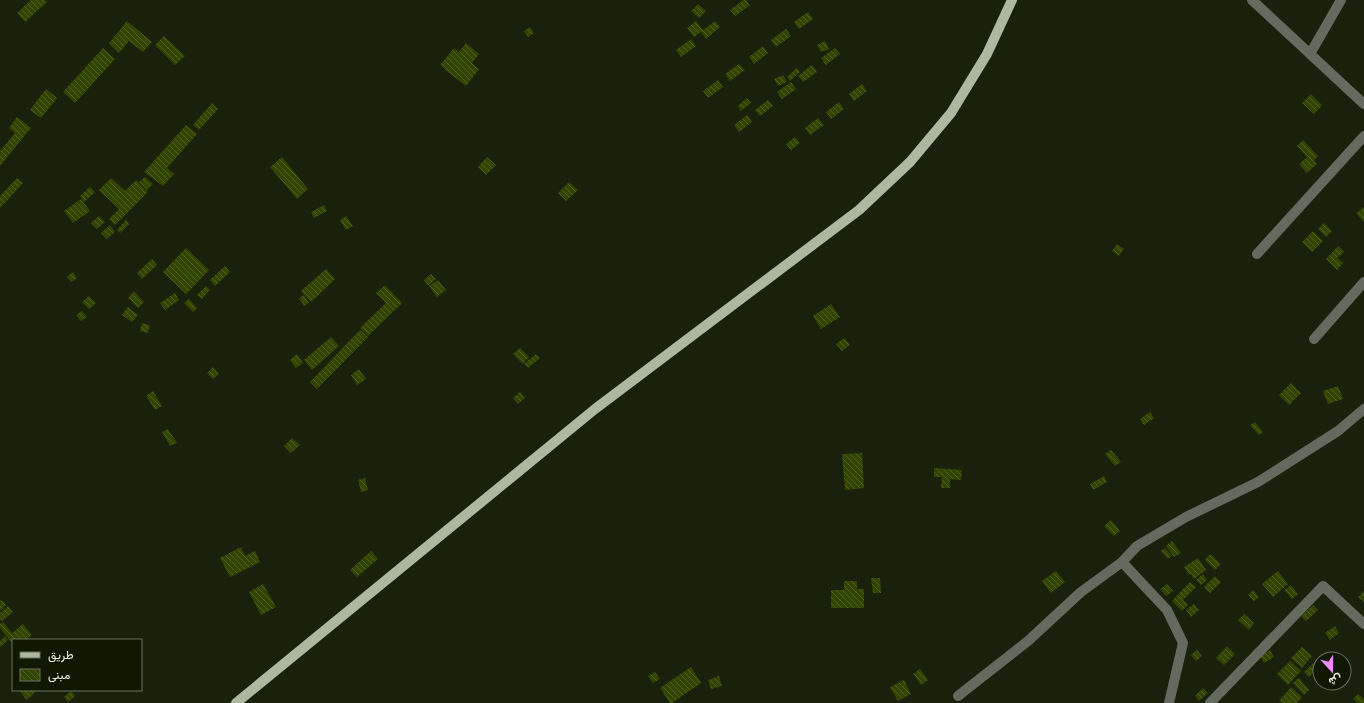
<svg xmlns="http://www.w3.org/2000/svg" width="1364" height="703" viewBox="0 0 1364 703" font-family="Raleway,Vazirmatn,sans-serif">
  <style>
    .building { fill: url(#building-back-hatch) }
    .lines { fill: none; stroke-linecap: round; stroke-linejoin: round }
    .minor { stroke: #656a5f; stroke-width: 10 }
    .major { stroke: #aeb8a1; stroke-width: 10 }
  </style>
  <defs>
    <pattern id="building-back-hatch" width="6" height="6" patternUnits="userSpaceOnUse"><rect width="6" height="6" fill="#314500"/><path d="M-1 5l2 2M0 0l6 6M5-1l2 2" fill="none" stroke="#4f6025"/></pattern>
  </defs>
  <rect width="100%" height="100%" fill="#19210c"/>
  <path class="building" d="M31 0H45L47 2 25 22 17 13Z
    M743 0H746L750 5 735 16 730 10Z
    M698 4 706 11 699 18 691 11Z
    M808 12 813 19 799 29 794 22Z
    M127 21 152 42 143 52 129 41 119 53 109 43Z
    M696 21 703 30 715 21 720 27 706 39 701 32 694 37 687 28Z
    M530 27 534 33 528 37 524 31Z
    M786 29 791 36 776 47 771 40Z
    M164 36 185 56 175 65 155 45Z
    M691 39 696 46 681 57 676 50Z
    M825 41 829 49 821 52 817 45Z
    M466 43 479 54 472 63 479 69 466 86 444 69 445 68 440 65 454 48 459 52Z
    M763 46 768 53 754 64 749 57Z
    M103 48 115 59 75 103 63 92Z
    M835 48 840 54 826 65 821 58Z
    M739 64 745 70 730 81 725 74Z
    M812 65 817 72 803 82 798 76Z
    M797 68 800 72 790 81 787 77Z
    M783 75 787 82 778 86 774 79Z
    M718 80 723 87 708 98 703 91Z
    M791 82 796 89 782 99 777 92Z
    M862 84 867 91 854 101 849 94Z
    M46 89 57 98 41 118 30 110Z
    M1311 94 1322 105 1314 114 1302 103Z
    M747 98 751 103 741 111 738 106Z
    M768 100 773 106 760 116 755 110Z
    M839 102 844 109 831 119 826 112Z
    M212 103 218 109 199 130 193 125Z
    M747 115 752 122 739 132 734 125Z
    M17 117 31 128 0 166V151L15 133 9 128Z
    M818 118 824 125 810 135 805 128Z
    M186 125 197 134 167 168 174 174 163 186 144 172Z
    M795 137 800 143 791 150 786 144Z
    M1303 140 1318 156 1314 160 1317 164 1307 173 1299 164 1307 157 1297 146Z
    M282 157 308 189 297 199 270 167Z
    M487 157 496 165 486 175 478 167Z
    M145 177 153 184 147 190 139 182Z
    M17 178 23 183 0 208V196Z
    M111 178 125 191 136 180 148 192 115 225 109 219 119 209 99 190Z
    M569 182 578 190 566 201 558 193Z
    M90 187 95 192 84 202 80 196Z
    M81 199 90 211 73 223 64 211Z
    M324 205 327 211 314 218 311 212Z
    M1364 207V222L1356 213Z
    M99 216 105 222 97 229 91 223Z
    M346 216 353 226 346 230 340 220Z
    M126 220 129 224 120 233 117 230Z
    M1324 223 1332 231 1326 237 1318 229Z
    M110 225 115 232 107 239 101 233Z
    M1313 231 1323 241 1312 252 1302 242Z
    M1117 244 1124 249 1119 256 1112 251Z
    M1338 246 1344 252 1337 258 1343 263 1337 270 1326 259Z
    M186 248 209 270 186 294 163 272Z
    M152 259 157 265 142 279 137 273Z
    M225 266 230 272 215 286 210 280Z
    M326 269 335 279 311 302 301 291Z
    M73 272 77 278 72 282 67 277Z
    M431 274 436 279 428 286 424 280Z
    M438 280 446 290 437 297 429 286Z
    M385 285 402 303 368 336 360 328 386 303 376 293Z
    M206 286 210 290 202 299 197 295Z
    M134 291 144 302 138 308 128 298Z
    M175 293 179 300 165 310 160 303Z
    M304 295 309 303 304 306 299 298Z
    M89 296 96 303 89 309 82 302Z
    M189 299 197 308 193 312 184 303Z
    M831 304 840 317 821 329 813 316Z
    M128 307 138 315 132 322 122 315Z
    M82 311 87 317 81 321 76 315Z
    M142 323 150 325 148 333 140 331Z
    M360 330 368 337 317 389 310 382Z
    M331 337 339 346 312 370 304 360Z
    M844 338 850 345 842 351 836 344Z
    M520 348 529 357 523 364 513 354Z
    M297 354 303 363 296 368 290 360Z
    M536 354 540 358 528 368 524 364Z
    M213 367 219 374 213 379 207 373Z
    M359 369 366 379 357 385 351 375Z
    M1291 383 1301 393 1289 405 1279 395Z
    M1338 386 1343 399 1328 404 1323 391Z
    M153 391 162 406 155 410 146 396Z
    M520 392 525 398 518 404 513 398Z
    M1150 412 1154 418 1144 425 1140 419Z
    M1255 422 1263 432 1259 435 1250 425Z
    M168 429 177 443 170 446 162 432Z
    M292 438 300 445 291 453 284 446Z
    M1111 450 1121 462 1115 466 1105 454Z
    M862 453 864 488 845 490 842 454Z
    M934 468 962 470 961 480 950 479V488H941L942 477H934Z
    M1104 476 1107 482 1093 490 1090 484Z
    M365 478 368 490 361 492 358 480Z
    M1111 520 1120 531 1114 536 1104 526Z
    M1172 541 1181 553 1174 557 1166 546Z
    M241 547 245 556 255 551 260 562 230 577 220 558Z
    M1165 548 1172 556 1168 559 1161 551Z
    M371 551 378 559 357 577 350 570Z
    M1210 554 1221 564 1215 570 1205 560Z
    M1198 558 1206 570 1194 579 1191 574 1189 575 1184 567Z
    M1056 571 1065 582 1051 593 1042 581Z
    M1278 571 1288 584 1273 597 1262 584Z
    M1203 574 1207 580 1201 585 1196 580Z
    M1215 576 1221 582 1210 593 1204 587Z
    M871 578H880L881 593H873Z
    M844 581H857V589H864V608H831V590H844Z
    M1190 582 1196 587 1183 600 1188 605 1182 611 1172 601Z
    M263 584 276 607 261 615 249 592Z
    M1167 584 1173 591 1166 596 1160 589Z
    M1291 585 1298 594 1292 599 1284 590Z
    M1253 590 1259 597 1254 601 1248 595Z
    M1364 591V602L1358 597Z
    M2 600 6 605 0 611V601Z
    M1194 604 1199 610 1191 617 1186 610Z
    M1313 605 1318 610 1306 621 1301 616Z
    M8 606 13 612 2 621 0 619V613Z
    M1244 614 1254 623 1249 630 1238 620Z
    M3 622 12 633 23 624 32 635 26 640H13V644L0 628V624Z
    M1335 626 1339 633 1330 640 1325 633Z
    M5 636 8 640 0 647V641Z
    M1227 646 1235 654 1224 665 1216 658Z
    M1302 647 1312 656 1302 668 1291 658Z
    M1197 650 1202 656 1196 661 1191 655Z
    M1270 650 1274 657 1264 663 1260 656Z
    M1317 660 1320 663V672L1317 669 1309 677 1304 672Z
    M1290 661 1301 671 1288 685 1277 674Z
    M691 667 701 683 672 703H670L660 688Z
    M920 669 928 680 921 685 913 674Z
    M655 672 660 679 653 683 648 676Z
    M719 676 722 686 711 689 708 680Z
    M1299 678 1309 690 1304 695 1293 683Z
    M904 680 911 694 898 701 890 687Z
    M1332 683H1343L1336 688Z
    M1291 687 1302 697 1297 703H1282L1279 701Z
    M1203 688 1208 693 1199 701 1195 696Z
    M19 690H37L27 700Z
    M71 691 75 696 68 702 64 697Z
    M1358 694 1364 699V703H1358L1353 699Z"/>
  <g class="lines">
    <path class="minor" d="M1252 0 1364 104
      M1310 54 1341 0
      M1257 254 1364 136
      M1314 339 1364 282
      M1122 562 1167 610 1183 643 1169 703
      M958 696 1028 641 1081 592 1122 562 1137 546 1186 517 1258 482 1338 431 1364 409
      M1210 703 1323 586 1364 624"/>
    <path class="major" d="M236 703 595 409 859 210 910 162 951 113 987 54 1012 0"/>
  </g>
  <rect x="12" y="639" width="130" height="52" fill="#101804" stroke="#68705e"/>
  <rect x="20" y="652" width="20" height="6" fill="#aeb8a1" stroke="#68705e"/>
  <text x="48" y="659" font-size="12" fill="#edf3e5">طريق</text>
  <rect x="20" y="669" width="20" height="12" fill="url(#building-back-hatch)" stroke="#68705e"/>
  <text x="48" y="679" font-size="12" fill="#edf3e5">مبنى</text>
  <g transform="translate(1332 671) rotate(159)"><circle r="19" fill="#101804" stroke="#68705e"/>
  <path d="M0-3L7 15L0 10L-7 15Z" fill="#ea8dfd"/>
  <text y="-6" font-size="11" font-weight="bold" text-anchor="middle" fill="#edf3e5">ش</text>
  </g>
</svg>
